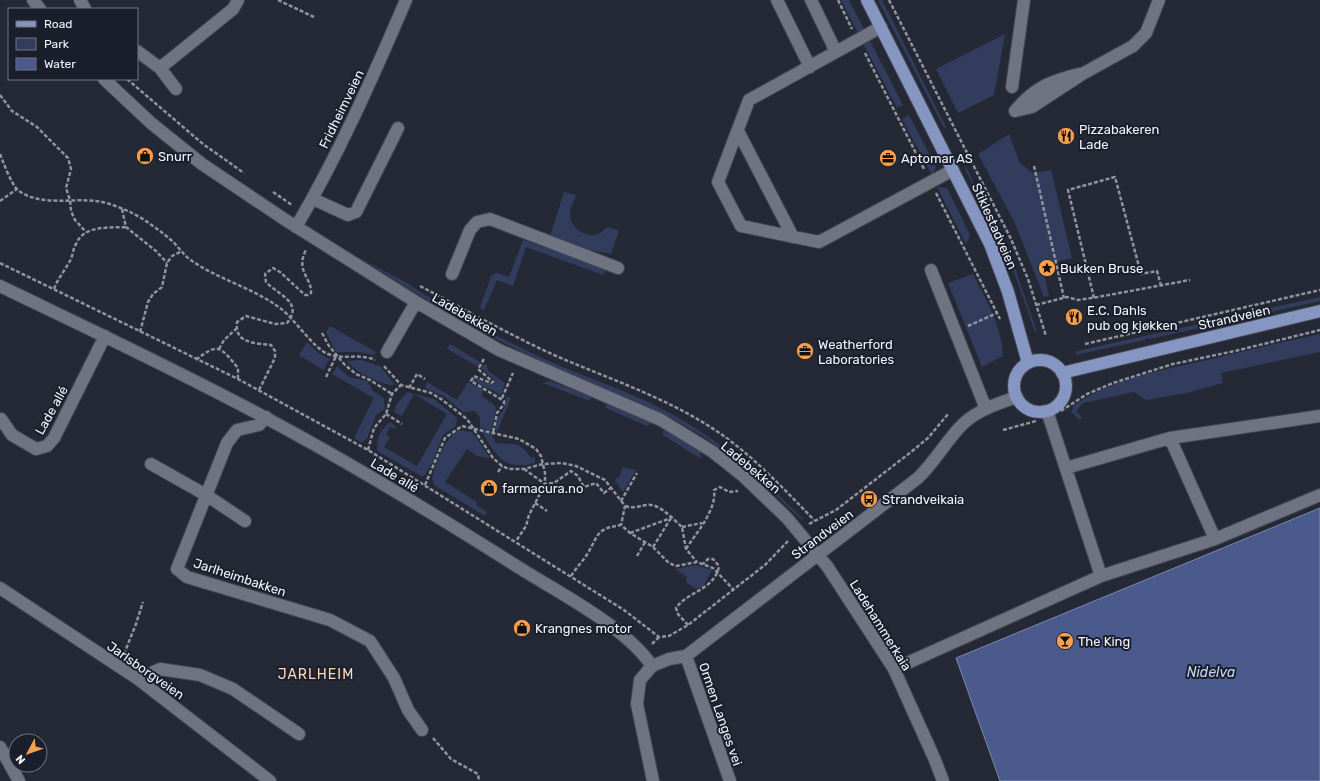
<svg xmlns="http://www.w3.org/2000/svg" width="1320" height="781" viewBox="0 0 1320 781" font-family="Rubik,sans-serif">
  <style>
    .green { fill: #323d5e }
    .water { fill: #4a5a8c; stroke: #7c88ae }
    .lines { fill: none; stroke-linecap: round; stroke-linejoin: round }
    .minor-casing { stroke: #444752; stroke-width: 14 }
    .major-casing { stroke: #444752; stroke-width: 14 }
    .path { stroke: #91949e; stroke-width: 2.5; stroke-dasharray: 4 2; stroke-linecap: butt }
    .minor { stroke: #6e7482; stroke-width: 12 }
    .major { stroke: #8696c3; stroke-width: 12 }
    .labels { text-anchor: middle; stroke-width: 4; stroke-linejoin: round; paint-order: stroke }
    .street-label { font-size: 13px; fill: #f1f4fc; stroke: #1b1f2b }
    .poi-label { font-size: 13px; fill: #f1f4fc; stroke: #1b1f2b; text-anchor: start }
    .water-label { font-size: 14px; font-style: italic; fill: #cad5f5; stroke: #1b1f2b }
    .neighbourhood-label { font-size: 14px; letter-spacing: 1px; fill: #ffd7b9; stroke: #1b1f2b }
  </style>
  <rect width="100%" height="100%" fill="#252935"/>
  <path class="green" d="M841 0H849L864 29 859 35Z
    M878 0H882L947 129 943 126Z
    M1005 34 994 95 958 113 936 69Z
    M869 39 903 105 897 108 863 43Z
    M909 115 936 167 932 175 902 119Z
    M1009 134 1020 163 1033 173 1051 170 1072 258 1042 266 1049 296 1044 297 1015 223 978 154Z
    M965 165 1013 262 1037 332H1035L1008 255 965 169Z
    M937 187 947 188 970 235 966 244Z
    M564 192 576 195C574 201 570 208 570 213 569 228 585 238 598 234 602 233 605 229 608 227L619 231 611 254 584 249 550 236Z
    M523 240 606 269 603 275 526 247 513 286 497 280 484 310 480 308 491 276 497 273 509 277Z
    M360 258 405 282 441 305 440 308Z
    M973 274C986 300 1002 326 1003 356L982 367 948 283Z
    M1320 297V301L1209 326 1207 324 1205 327 1149 339 1146 338 1145 340 1075 355 1077 351Z
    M468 320C494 335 520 348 547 360 589 379 633 392 673 415 724 443 762 478 803 519L802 520 737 460 706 438 670 417 546 364 466 324Z
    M330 326 376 352 374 355 358 352H336L326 332Z
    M1320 334V352L1221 373 1223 383 1187 393 1146 400 1134 392 1083 403 1076 411 1082 418 1080 420 1072 413 1073 406C1111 379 1162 370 1207 360 1245 351 1282 342 1320 334Z
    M307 342 318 353 330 359 323 370 299 355Z
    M450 344 480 362 477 366 447 349Z
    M361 360 380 366 395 385C385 387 352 370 347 361Z
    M484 364 487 365 488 371 505 383 501 395 474 381 473 379 475 378 490 384H495L494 380 481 368Z
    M337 366 349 377 367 381 373 391 384 398 385 409 376 415 367 438 362 443 354 438 374 398 332 374Z
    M550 381 591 397 590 401 543 383Z
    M427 382 457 400 468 382 483 390 482 396 493 404 496 408 492 429 490 431 480 427V418L475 411 463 412 445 397 425 388Z
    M407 392 434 399 457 418 456 426 443 435 433 462 424 476H421L377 451C377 438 379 431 390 422L396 426 395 429 390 427 386 435 390 437 384 447 417 466 447 414 414 394 402 416 394 412 396 405Z
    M506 396 511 398 497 432C492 422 500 416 504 408 507 404 506 399 506 396Z
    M607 404 650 422V424L647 426 606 408 605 407Z
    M458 430 472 432 490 458 477 456 467 449 445 482 477 502 476 505 487 512 485 516 434 485 432 478C437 461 443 441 458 430Z
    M665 430 700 451 701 459 663 435V431Z
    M482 432 491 434 496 443C514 445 519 440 531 458L535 457V463C504 471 496 456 482 432Z
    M623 467 636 470 623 492 615 481 617 477 619 478Z
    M696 565 712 570 703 587 696 589 686 582 687 577 675 569Z"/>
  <path class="water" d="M1320 508V781H1000L956 658Z"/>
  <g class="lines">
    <defs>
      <path id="minor" d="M33 0 40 9
        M80 0 85 9
        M777 0 810 67
        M811 0 836 52
        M881 27 749 100 718 182 741 226 819 242 953 170
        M137 51 160 68
        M104 79 151 123 202 164 284 219 416 302 499 350 661 420 713 452 742 475 787 518 827 566 894 669 935 760 943 781
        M1012 87 1024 0
        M176 89 160 68 233 9 238 0
        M1015 111 1032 107 1084 73 1133 46 1146 33 1159 0
        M1015 111C1034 88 1050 81 1079 74
        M738 131 793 237
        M313 199 348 215 356 212 398 128
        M296 227C339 154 373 77 406 0
        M931 270 986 409
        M452 274 470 230 477 222 490 219 618 268
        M0 286C89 329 179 371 266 418 352 464 436 515 518 567 559 593 625 626 652 666
        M387 352 416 302
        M266 417 259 425 237 430 227 443 177 569 187 577 330 620 370 641 394 678 408 710 422 730
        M1 419 12 435 36 449 47 446 54 438 105 336
        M1170 438 1215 539
        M151 464 206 495 245 521
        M1066 468 1170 438 1320 416
        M1101 576 1215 539 1320 495
        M0 588 138 679 270 781
        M686 656 730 781
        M652 666 669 659 686 656 918 478C935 462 947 439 964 423 978 410 999 403 1017 397
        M652 666 640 680 637 704 653 781
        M894 669 1101 576 1049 417 1045 411
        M138 679 160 669 200 675 233 689 299 734
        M0 747 19 781"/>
      <path id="major" d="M867 0 990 244 1008 292 1028 363
        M1014 386a26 26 0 1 1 52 0a26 26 0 1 1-52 0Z
        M1062 373 1320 311"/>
    </defs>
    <use href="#minor" class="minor-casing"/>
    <use href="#major" class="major-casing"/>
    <path class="path" d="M278 0 314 17
      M838 0 852 29
      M889 0 1010 237 1028 279 1046 336
      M865 53 924 169
      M127 79 203 144 244 173
      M0 95 12 111 37 127 68 158 71 169 66 188 70 200 71 211 75 220 86 232
      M0 154C3 162 12 185 17 189 37 207 72 198 96 201 107 202 118 207 128 211 143 218 158 229 171 240 178 246 184 256 192 261 220 280 253 288 280 308 295 319 313 348 328 354 343 360 360 353 375 360
      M1034 166 1064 298
      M273 192 292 205
      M936 193 1000 319
      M0 201 17 189
      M122 209 126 227 156 251 167 263
      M0 263 238 379 368 450 624 610 659 637 669 636 688 625 765 565 788 541
      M420 286C464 309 508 334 554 355 611 380 669 398 721 434 755 458 785 490 814 520
      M54 289C58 278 66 269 71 259 73 254 73 249 76 244 84 225 108 228 126 227
      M1094 298 1068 190 1115 177 1141 274 1157 271 1161 286
      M1036 305 1067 297 1078 300 1098 297 1190 280
      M968 326 997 313
      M140 332 148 302 153 294 162 287 167 263 172 256 182 251
      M322 333 329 346 345 365 356 374 370 380 392 394
      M1085 344 1320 290
      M219 349 224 340 236 329
      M484 359 478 369 493 382 491 383 474 376 471 381 504 401V404L497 413 493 433
      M196 360C219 341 221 348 238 368V379
      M384 366 401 385 431 393 441 399 467 419 493 458 502 466 509 469H524L543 464 562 463 576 466 605 480 625 506 621 525
      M326 377 336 356
      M409 388 417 374 425 379
      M259 390 275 358V351L271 345C256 343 234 344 237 322L246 316 275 324 287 323C304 302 278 295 266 282L265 274 273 268 280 272 305 295H308L311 293C312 278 295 271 306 250
      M502 398 513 373
      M1061 411 1087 394 1113 383 1173 364 1235 351 1320 330
      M386 414 402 424
      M1003 430 1036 421
      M368 450 374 428 386 414 392 394 401 385
      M524 469 545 484 554 483 571 471 578 476 584 487 596 483 604 493 612 487
      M498 472 502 466
      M425 485 445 438 462 426 519 439 536 449 541 456 545 473V484L529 515 526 526 516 541
      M621 501 637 473
      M535 503 547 511
      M625 506C634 509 638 506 647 505 659 503 673 519 682 527L686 549 697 562
      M809 524 836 510 911 452 928 438 948 414
      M682 527 702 523
      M630 533 671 518
      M653 547 671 518
      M686 549C696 533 717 510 714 490L720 487 729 492 738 491
      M637 556 645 542
      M571 576C576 568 583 561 588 553 599 534 596 529 621 525L630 533 653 547 669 563 676 566 697 562 713 568 734 590
      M688 625 678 614 676 608C688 591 715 590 719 566L713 559H708L703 564
      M652 644 659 637
      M124 654 136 624 143 602
      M433 738 451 759 478 774 479 781"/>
    <use href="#minor" class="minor"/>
    <use href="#major" class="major"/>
  </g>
  <defs>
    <symbol id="restaurant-disc" viewBox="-11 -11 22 22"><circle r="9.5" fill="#fa9f4e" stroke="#1b1f2b"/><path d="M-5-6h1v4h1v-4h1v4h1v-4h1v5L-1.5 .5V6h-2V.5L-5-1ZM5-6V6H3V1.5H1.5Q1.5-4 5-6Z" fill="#111"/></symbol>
    <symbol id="shop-disc" viewBox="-11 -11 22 22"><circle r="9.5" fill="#fa9f4e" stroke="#1b1f2b"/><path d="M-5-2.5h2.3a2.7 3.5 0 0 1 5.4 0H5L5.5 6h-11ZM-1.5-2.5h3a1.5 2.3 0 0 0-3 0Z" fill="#111"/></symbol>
    <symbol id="office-disc" viewBox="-11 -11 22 22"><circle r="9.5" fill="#fa9f4e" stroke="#1b1f2b"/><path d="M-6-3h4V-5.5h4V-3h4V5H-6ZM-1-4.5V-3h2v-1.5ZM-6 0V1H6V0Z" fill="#111"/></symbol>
    <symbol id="sight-disc" viewBox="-11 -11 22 22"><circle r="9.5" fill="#fa9f4e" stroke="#1b1f2b"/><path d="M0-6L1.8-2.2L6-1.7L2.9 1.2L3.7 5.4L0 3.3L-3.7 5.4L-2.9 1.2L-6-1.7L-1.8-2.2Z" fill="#111"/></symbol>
    <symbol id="bus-disc" viewBox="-11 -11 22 22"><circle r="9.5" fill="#fa9f4e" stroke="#1b1f2b"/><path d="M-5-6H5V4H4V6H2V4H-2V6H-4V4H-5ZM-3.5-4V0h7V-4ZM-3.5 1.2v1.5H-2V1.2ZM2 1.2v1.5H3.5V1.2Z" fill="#111"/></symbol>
    <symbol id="bar-disc" viewBox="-11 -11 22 22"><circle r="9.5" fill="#fa9f4e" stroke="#1b1f2b"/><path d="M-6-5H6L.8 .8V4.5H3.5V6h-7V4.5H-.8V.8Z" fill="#111"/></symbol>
  </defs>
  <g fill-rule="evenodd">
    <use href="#restaurant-disc" x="1056" y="126" width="20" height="20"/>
    <use href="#shop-disc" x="135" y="146" width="20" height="20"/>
    <use href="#office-disc" x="878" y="148" width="20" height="20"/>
    <use href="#sight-disc" x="1037" y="258" width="20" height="20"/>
    <use href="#restaurant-disc" x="1064" y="307" width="20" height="20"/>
    <use href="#office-disc" x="795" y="341" width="20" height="20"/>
    <use href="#shop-disc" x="479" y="478" width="20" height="20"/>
    <use href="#bus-disc" x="859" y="489" width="20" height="20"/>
    <use href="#shop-disc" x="512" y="618" width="20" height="20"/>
    <use href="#bar-disc" x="1055" y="631" width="20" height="20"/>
  </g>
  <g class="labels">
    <g class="street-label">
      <text transform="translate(341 109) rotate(-64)" y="5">Fridheimveien</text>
      <text transform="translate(995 226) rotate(66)" y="5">Stiklestadveien</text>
      <text transform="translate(465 314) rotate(30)" y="5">Ladebekken</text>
      <text transform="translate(1234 317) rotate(-13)" y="5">Strandveien</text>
      <text transform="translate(51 410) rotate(-61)" y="5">Lade allé</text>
      <text transform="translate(751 467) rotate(40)" y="5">Ladebekken</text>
      <text transform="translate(395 475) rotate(31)" y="5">Lade allé</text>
      <text transform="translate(822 534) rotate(-37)" y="5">Strandveien</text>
      <text transform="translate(240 577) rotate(18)" y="5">Jarlheimbakken</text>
      <text transform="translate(881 625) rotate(58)" y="5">Ladehammerkaia</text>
      <text transform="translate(146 670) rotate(35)" y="5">Jarlsborgveien</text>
      <text transform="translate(721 714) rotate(71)" y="5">Ormen Langes vei</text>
    </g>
    <g class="poi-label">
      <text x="1079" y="134">Pizzabakeren<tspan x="1079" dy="15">Lade</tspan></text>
      <text x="158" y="161">Snurr</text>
      <text x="901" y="163">Aptomar AS</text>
      <text x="1060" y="273">Bukken Bruse</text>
      <text x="1087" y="315">E.C. Dahls<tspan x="1087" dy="15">pub og kjøkken</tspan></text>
      <text x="818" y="349">Weatherford<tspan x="818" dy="15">Laboratories</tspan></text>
      <text x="502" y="493">farmacura.no</text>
      <text x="882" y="504">Strandveikaia</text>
      <text x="535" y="633">Krangnes motor</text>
      <text x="1078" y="646">The King</text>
    </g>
    <g class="water-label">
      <text x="1211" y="677">Nidelva</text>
    </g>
    <g class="neighbourhood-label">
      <text x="316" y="679">JARLHEIM</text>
    </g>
  </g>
  <rect x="8" y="8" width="130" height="72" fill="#1b1f2b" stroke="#71747f"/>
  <rect x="16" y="21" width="20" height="6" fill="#8696c3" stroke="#71747f"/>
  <text x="44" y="28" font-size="12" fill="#f1f4fc">Road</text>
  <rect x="16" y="38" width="20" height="12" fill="#323d5e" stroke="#71747f"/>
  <text x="44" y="48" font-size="12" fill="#f1f4fc">Park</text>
  <rect x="16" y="58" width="20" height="12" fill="#4a5a8c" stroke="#71747f"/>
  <text x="44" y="68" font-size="12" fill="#f1f4fc">Water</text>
  <g transform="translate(28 753) rotate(229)"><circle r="19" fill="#1b1f2b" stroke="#71747f"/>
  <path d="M0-3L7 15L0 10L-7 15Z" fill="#fa9f4e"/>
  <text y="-6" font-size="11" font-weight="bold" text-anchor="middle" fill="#f1f4fc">N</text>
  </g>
</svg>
